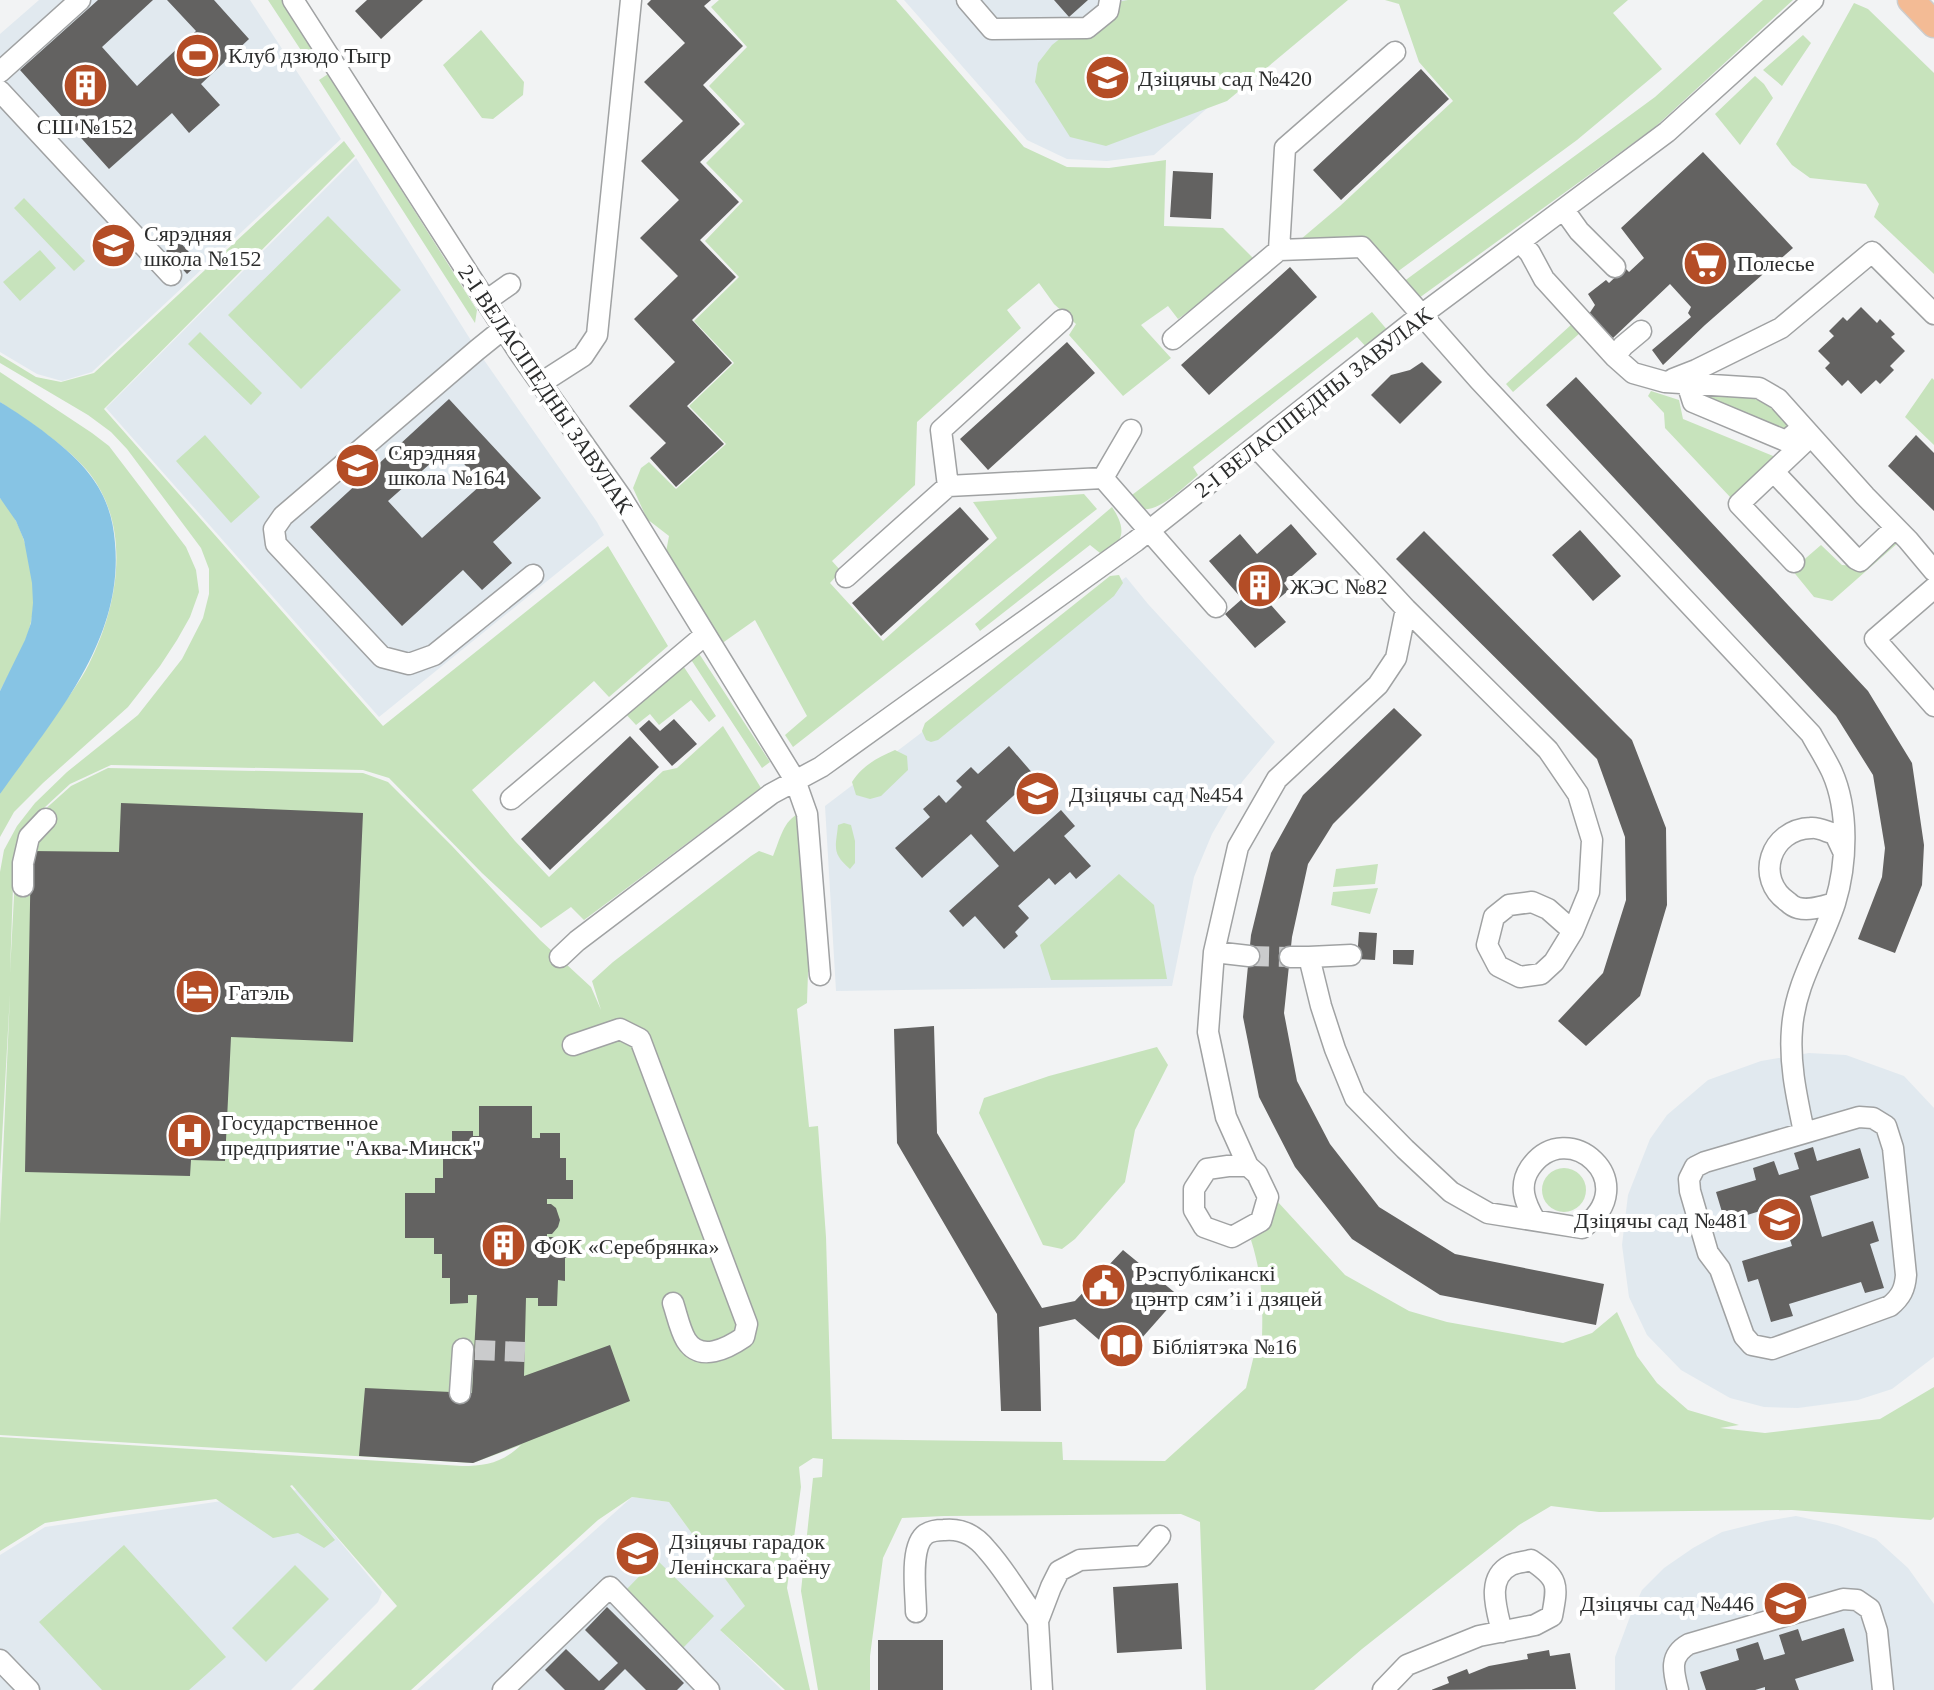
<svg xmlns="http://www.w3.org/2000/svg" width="1934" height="1690" viewBox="0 0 1934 1690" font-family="Georgia,serif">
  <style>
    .built { fill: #e1e9ef }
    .green { fill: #c7e3bc }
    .water { fill: #87c4e4 }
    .building { fill: #636261; fill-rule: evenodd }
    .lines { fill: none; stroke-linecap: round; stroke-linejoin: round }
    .minor-tunnel { stroke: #cacbcc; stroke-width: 20; stroke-dasharray: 20 10; stroke-linecap: butt }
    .minor-casing { stroke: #a0a2a3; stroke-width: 23 }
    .major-casing { stroke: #cccdcd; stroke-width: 29 }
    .minor { stroke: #fff; stroke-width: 20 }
    .major { stroke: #f3bb95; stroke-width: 26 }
    .labels { text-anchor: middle; stroke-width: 8; stroke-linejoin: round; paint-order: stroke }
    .poi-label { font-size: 22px; fill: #2c2d2d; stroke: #fff; text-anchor: start }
    .street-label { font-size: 22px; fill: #2c2d2d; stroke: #fff }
  </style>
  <rect width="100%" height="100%" fill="#f2f3f4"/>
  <path class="built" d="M39 0H250L341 139 92 372 62 381 37 374 0 352V34Z
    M904 0H1297L1312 16 1154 155 1107 161 1067 159 1027 140Z
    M356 158 477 350 597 522 604 535 379 717 106 408Z
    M1126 577 1148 604 1275 742 1242 782 1212 834 1194 877 1172 986 836 991 825 806Z
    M1809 1053 1846 1055 1904 1076 1934 1108V1357L1892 1389 1858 1400 1798 1408 1764 1407 1730 1398 1681 1370 1647 1335 1629 1297 1622 1245 1628 1195 1650 1139 1667 1115 1708 1080 1761 1061Z
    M297 1490 382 1592 378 1602 291 1690H0V1555L45 1527Z
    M632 1497 669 1502 746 1607 720 1630 782 1690H417Z
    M1796 1516 1837 1525 1876 1539 1908 1568 1934 1604V1690H1615V1657L1631 1614 1642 1590 1664 1568 1693 1548 1722 1532 1766 1521Z"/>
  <path class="green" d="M268 0H282L317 55 308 61Z
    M719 0H896L1024 147 1067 167 1109 168 1166 160 1164 226 1223 228 1257 262 1178 319 1168 306 1141 325 1171 358 1123 396 1069 335 1076 324 1054 304 1039 283 1007 310 1021 328 917 422 915 485 832 561 841 571 830 583 883 641 997 538 973 502 1084 494 1097 509 793 747 785 735 807 716 755 620 721 644 666 552 669 536 647 519 633 488 641 468 649 462 676 489 726 444 689 406 734 363 694 321 739 277 705 241 743 201 706 163 745 124 709 86 747 47 711 7Z
    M1128 0H1348L1227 101 1106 146 1070 137 1035 82 1038 63 1052 45 1102 5Z
    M1385 0H1628L1613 13 1662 69 1577 140 1393 275 1362 237 1294 245 1340 206 1453 101 1419 62 1399 4Z
    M1763 0H1793L1654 128 1419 298 1403 282 1655 97Z
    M1854 3 1868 9 1934 73V274L1874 217 1879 204 1866 184 1810 178 1792 165 1776 144Z
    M481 30 524 82 523 95 493 119 482 118 443 65Z
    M1803 35 1811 43 1782 86 1763 70Z
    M328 74 477 310 475 323 319 80Z
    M1755 76 1764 84 1773 98 1740 145 1715 114Z
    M344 141 355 156 104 409 383 726 608 546 668 646 609 697 594 681 472 790 515 841 549 877 663 771 677 768 723 726 761 788 584 920 571 907 541 928 482 873 389 778 363 770 111 765 70 784 31 820 14 857 10 973 16 858 32 821 71 786 108 768 363 773 388 782 452 846 540 940 591 987 601 1010 592 981 613 962 751 856 759 851 773 856C780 840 783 820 800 813L814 971 808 972 807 1003 797 1009 809 1127 818 1126 826 1237 832 1439 1062 1442 1063 1460 1165 1461 1246 1388 1257 1343 1262 1338C1263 1301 1262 1275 1251 1240L1266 1228 1277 1201 1345 1275 1409 1311 1447 1322 1563 1343 1592 1333 1617 1312 1637 1356 1657 1383 1688 1410 1739 1425 1720 1428 1765 1433 1880 1419 1934 1387V1517L1931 1520 1792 1510 1599 1512 1551 1506 1519 1525 1362 1649 1314 1690H1206L1200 1522 1181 1514 944 1516 902 1518 883 1558 870 1656V1690H818L801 1591 813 1478 822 1477 823 1459 813 1458 799 1467 801 1487 787 1588 810 1690H785L720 1630 745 1606 669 1502 632 1497 598 1520 411 1690H313L397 1606 292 1485 290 1486 335 1540 324 1548 298 1533 273 1538 216 1499 114 1512 45 1523 0 1551V1437L462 1466C486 1466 502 1463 521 1445L473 1463 0 1435V1224L10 994 0 1175V872L4 850 17 826 35 803 67 772 138 715 182 659 203 618 209 594V569L201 548 127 449 111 432 88 415 0 363V355L36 377 61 382 94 373Z
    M24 198 85 261 74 271 14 208Z
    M328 216 401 290 301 389 228 315Z
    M40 250 56 268 20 301 3 282Z
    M1372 312 1389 332 1368 349 1357 337 1193 467 1198 475C1185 486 1154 518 1137 507 1133 505 1131 501 1128 498Z
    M1572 324 1580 333 1513 392 1506 384Z
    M200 332 262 393 251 405 188 344Z
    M0 372 92 433 109 446 186 547 196 570 199 592 190 617 177 640 160 666 128 707 43 783 14 812 0 837C0 827 0 802 0 794 2 788 10 780 14 774 28 754 43 735 56 715 67 698 80 682 89 664 118 606 132 529 90 474 70 448 27 420 0 402Z
    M1932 378 1934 380V445L1905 417Z
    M1651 391 1679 400 1683 419 1778 458 1731 498 1665 428 1664 413 1648 396Z
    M1709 392C1747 397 1762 393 1788 425L1783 430 1710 399Z
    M205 435 260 497 231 523 176 461Z
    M0 498C27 525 39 586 31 622 26 647 11 669 0 691Z
    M1112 507C1120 519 1128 535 1113 547 1110 550 1104 551 1100 553L1090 545 980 631 975 624Z
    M1893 536 1899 542 1832 601 1814 597 1792 570 1821 545 1842 565 1859 566Z
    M1119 575 1123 583 1114 596 938 740 931 742 926 740 922 731 925 723 1110 576Z
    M696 649 770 762 762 768 688 655Z
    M680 661 716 716 709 722 691 700 659 725 650 714 636 725 623 711Z
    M895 750 907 756 908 770 881 796 870 799 856 795 852 782C863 765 877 758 895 750Z
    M844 823 851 825 855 841V863L850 869C831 853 836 847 838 825Z
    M1378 864 1375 884 1333 887 1336 869Z
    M1119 874 1154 905 1167 979 1051 980 1040 945Z
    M1378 888 1370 914 1331 905 1333 892Z
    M1157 1047 1168 1065 1135 1130 1125 1182 1075 1239 1062 1249 1043 1245 979 1113 984 1098 1049 1076Z
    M1542 1190a22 22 0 1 1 44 0a22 22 0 1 1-44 0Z
    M124 1545 226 1657 189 1690H102L39 1622Z
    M656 1559 714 1616 682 1649 624 1592Z
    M295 1565 329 1599 266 1662 232 1628Z"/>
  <path class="water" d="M0 402C28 419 71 449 90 475 106 496 113 517 115 543 124 641 53 719 0 794V691L25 640 31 623 33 603 32 583 24 540 16 521 0 498Z"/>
  <path class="building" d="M98 0H153L102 47 137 86 196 31 167 0H214L249 39 201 84 220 105 189 133 172 113 109 169 20 70Z
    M367 0H423L381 39 355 11Z
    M651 0H711L704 6 743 46 703 85 740 124 700 162 739 202 700 240 736 277 692 320 732 363 687 406 724 444 676 487 650 458 666 443 629 406 675 362 634 319 678 276 640 238 679 200 641 161 683 121 644 82 685 43 647 4Z
    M1054 0H1088L1069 17Z
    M1421 69 1449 99 1341 200 1313 170Z
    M1703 152 1793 248 1705 325 1663 365 1652 350 1691 317 1688 313 1691 307 1670 284 1613 338 1589 314 1595 305 1588 294 1606 280 1609 283 1625 268 1629 272 1644 258 1621 228Z
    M1173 171 1213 173 1211 219 1170 217Z
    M178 240 199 263 187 274 166 251Z
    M1290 267 1317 297 1209 395 1181 365Z
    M1861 307 1877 323 1880 319 1895 334 1891 337 1905 351 1890 366 1894 370 1880 384 1876 380 1861 394 1848 380 1842 386 1825 368 1830 363 1818 351 1834 336 1829 331 1843 317 1847 321Z
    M1067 342 1095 373 988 470 960 439Z
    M1422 362 1442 382 1400 424 1371 395 1391 375 1410 370Z
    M1576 377 1868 691 1912 763 1924 845 1922 885 1895 953 1858 939 1882 877 1885 848 1873 775 1836 716 1546 405Z
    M449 399 541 498 493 542 512 563 482 590 463 570 402 626 310 527ZM449 447 482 484 422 538 388 501Z
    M1916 435 1934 453V511L1888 466Z
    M960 507 989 539 881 636 852 603Z
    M1291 524 1317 554 1284 583 1289 590 1271 605 1286 622 1255 648 1225 614 1242 599 1209 561 1240 534 1257 554Z
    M1580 530 1621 576 1593 601 1552 555Z
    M1424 531 1632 740 1666 828 1667 905 1640 996 1586 1046 1558 1021 1603 973 1626 900 1625 837 1597 759 1396 559Z
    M1394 708 1422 735 1333 824 1308 864 1292 937 1284 1013 1297 1081 1330 1144 1379 1207 1455 1254 1604 1284 1596 1325 1440 1295 1352 1239 1295 1167 1259 1097 1243 1017 1251 935 1271 853 1303 795Z
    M674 719 697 744 672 766 639 729 649 720 660 731Z
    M630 736 659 767 550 870 521 839Z
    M1009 746 1035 776 986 821 1014 852 1061 810 1075 826 1064 836 1091 866 1076 879 1070 872 1055 885 1049 878 1018 906 1029 918 1015 932 1018 936 1004 949 975 916 963 927 949 911 999 866 971 834 922 878 895 848 930 817 923 809 939 795 946 803 962 787 956 781 971 767 978 774Z
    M121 803 363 813 353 1042 231 1037 225 1161 191 1160 190 1176 25 1172 31 851 119 852Z
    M1359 932 1377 933 1375 960 1357 959Z
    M1393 950H1414L1413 965 1393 964Z
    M934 1026 937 1133 1042 1308 1075 1301 1123 1250 1179 1296 1125 1357 1120 1358 1075 1319 1039 1327 1041 1411H1001L997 1314 897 1143 894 1029Z
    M479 1106H532V1138H540V1133H560V1158H566V1180H573V1199H547V1204H551L556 1208 560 1220 558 1227 552 1234H547V1237H573V1258H565V1281L558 1280 557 1306H538V1298H526L524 1376 610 1345 630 1401 473 1463 359 1456 365 1388 472 1393 477 1295H468V1303L450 1304V1278H442V1254H434V1238H405V1193H435V1178H443V1154H452V1131H473V1136H479Z
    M1813 1147 1817 1161 1860 1148 1869 1178 1810 1196 1822 1237 1873 1221 1879 1241 1870 1244 1884 1288 1865 1293 1861 1282 1789 1304 1793 1316 1771 1322 1758 1279 1748 1282 1742 1261 1792 1246 1779 1205 1725 1222 1716 1192 1756 1180 1753 1168 1774 1161 1779 1175 1799 1169 1794 1153Z
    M1178 1583 1182 1649 1117 1653 1113 1587Z
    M607 1607 684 1683 677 1690H646L625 1669 604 1690H565L545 1670 566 1649 599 1681 618 1663 585 1630Z
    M1844 1628 1854 1661 1795 1679 1799 1690H1765V1687L1755 1690H1706L1700 1672 1739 1660 1736 1649 1758 1642 1764 1660 1785 1654 1779 1635 1798 1629 1802 1641Z
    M878 1640H943V1690H878Z
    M1549 1650 1550 1656 1570 1653 1576 1689 1431 1690 1449 1683 1447 1677 1467 1669 1469 1674 1489 1666 1528 1659 1527 1654Z"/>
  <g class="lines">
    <path class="minor-tunnel" d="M1249 956 1290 957
      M475 1350 525 1352"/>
    <defs>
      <path id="minor" d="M293 0 518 351 621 497 795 780 807 814 820 975
        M967 0 992 29 1087 28 1108 11 1110 0
        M0 72 80 0
        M0 91 171 275
        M1564 210 1579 231 1615 267
        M1520 242 1530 253 1544 279 1615 357 1633 373 1665 382 1759 388 1778 399 1865 496 1908 540 1934 571
        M1279 250 1285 148 1395 52
        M486 301 510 284
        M503 329 477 350 283 516 274 529 276 544 382 657 409 664 434 655 533 575
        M1173 339 1279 250 1362 247 1479 380 1811 734C1818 747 1826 759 1832 772 1849 810 1847 864 1835 903 1821 946 1795 983 1792 1029 1789 1064 1797 1098 1804 1132
        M1615 357 1623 346 1641 331
        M1673 379 1696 370 1781 328 1872 252 1934 314
        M541 383 583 356 597 335 631 0
        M1687 383 1693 402 1786 441 1803 427
        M1256 447 1406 609 1548 750 1578 794 1592 840 1589 892 1573 931 1554 962 1541 974 1520 977 1498 966 1487 945 1494 917 1509 905 1532 902 1548 909 1573 931
        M1774 472 1856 559 1860 561 1895 528
        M1103 478 1131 430
        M948 486 941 430 1062 320
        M1794 562 1739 504 1811 436
        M846 577 948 486 1103 478 1216 607
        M1934 588 1875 639 1934 706
        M511 799 705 635
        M23 886V863L29 837 46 819
        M1835 903C1823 906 1811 911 1798 908 1794 907 1791 905 1788 902 1754 879 1770 829 1811 828 1818 827 1827 832 1835 834L1843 851
        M1214 952 1249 956
        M560 957 577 941 771 794 821 767 1136 541 1420 316 1667 132 1813 0
        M1290 957H1309L1321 1006 1335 1049 1355 1098 1405 1149 1451 1192 1488 1213 1582 1228C1646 1183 1567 1114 1530 1168 1518 1186 1525 1203 1535 1220
        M1309 957 1351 955
        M573 1045 620 1029 640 1039 747 1324 744 1337C728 1348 700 1363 686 1340 680 1330 677 1315 673 1303
        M1859 1117 1873 1118 1886 1126 1893 1148 1906 1275C1905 1289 1901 1297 1890 1306L1772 1349 1752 1345 1744 1336 1720 1269 1708 1253 1690 1191 1689 1179 1695 1167 1705 1162Z
        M1248 1166H1228L1207 1169 1194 1189V1210L1204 1227 1232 1237 1261 1221 1268 1197 1257 1174 1248 1166 1226 1117 1208 1032 1214 952 1238 847 1277 779 1378 685 1396 658 1406 609
        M460 1393 463 1349
        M916 1612C916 1593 909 1546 926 1534 931 1531 939 1530 944 1530 962 1528 976 1536 987 1550 1006 1571 1021 1598 1038 1621
        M0 1660 29 1690
        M503 1690 610 1587 709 1690
        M1042 1690 1038 1621 1051 1587 1059 1571 1080 1560 1143 1556 1160 1536
        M1383 1690 1407 1665 1479 1636 1535 1625 1552 1616C1558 1584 1559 1579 1531 1560 1525 1562 1517 1562 1511 1565 1485 1578 1497 1610 1502 1632
        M1678 1690C1673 1671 1669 1655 1689 1644L1843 1599 1857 1600 1870 1609 1877 1631 1883 1690"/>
      <path id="major" d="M1911 0 1934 24"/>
    </defs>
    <use href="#minor" class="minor-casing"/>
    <use href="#major" class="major-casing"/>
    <use href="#minor" class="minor"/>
    <use href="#major" class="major"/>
  </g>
  <defs>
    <symbol id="stadium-disc" viewBox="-11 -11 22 22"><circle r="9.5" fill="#b44d26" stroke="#fff"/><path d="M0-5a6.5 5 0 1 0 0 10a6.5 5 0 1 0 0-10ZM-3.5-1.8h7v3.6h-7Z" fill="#fff"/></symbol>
    <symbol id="school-disc" viewBox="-11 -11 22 22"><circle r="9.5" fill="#b44d26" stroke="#fff"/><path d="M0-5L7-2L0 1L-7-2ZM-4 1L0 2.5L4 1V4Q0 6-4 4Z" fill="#fff"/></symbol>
    <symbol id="building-disc" viewBox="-11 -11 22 22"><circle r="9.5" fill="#b44d26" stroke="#fff"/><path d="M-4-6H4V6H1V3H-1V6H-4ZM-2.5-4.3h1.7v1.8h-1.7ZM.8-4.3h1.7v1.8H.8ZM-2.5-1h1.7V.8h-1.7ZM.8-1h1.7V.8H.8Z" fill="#fff"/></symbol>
    <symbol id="supermarket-disc" viewBox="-11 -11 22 22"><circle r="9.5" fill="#b44d26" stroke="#fff"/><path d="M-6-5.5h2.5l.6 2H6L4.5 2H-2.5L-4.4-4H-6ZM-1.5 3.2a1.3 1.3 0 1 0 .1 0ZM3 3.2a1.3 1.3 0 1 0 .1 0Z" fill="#fff"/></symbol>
    <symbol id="hotel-disc" viewBox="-11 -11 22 22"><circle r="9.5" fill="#b44d26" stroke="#fff"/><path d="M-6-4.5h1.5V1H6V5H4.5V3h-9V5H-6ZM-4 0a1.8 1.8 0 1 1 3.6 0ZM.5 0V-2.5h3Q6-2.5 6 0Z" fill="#fff"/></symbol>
    <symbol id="hospital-disc" viewBox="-11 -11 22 22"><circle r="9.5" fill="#b44d26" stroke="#fff"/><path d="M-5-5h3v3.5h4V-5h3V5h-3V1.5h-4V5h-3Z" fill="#fff"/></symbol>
    <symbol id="civic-disc" viewBox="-11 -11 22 22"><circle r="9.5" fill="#b44d26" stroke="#fff"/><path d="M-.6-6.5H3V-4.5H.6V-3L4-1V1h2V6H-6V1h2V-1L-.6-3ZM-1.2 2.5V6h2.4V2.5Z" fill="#fff"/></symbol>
    <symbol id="library-disc" viewBox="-11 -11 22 22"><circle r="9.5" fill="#b44d26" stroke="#fff"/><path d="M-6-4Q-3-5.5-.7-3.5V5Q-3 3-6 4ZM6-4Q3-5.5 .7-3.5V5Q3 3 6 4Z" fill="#fff"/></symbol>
  </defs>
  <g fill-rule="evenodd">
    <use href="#stadium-disc" x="172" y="30" width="51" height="51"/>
    <use href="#school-disc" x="1082" y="52" width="51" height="51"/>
    <use href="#building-disc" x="60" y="60" width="51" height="51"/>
    <use href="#school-disc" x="88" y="220" width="51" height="51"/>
    <use href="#supermarket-disc" x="1680" y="238" width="51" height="51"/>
    <use href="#school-disc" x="332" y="440" width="51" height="51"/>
    <use href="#building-disc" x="1234" y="560" width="51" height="51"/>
    <use href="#school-disc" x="1012" y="768" width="51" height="51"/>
    <use href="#hotel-disc" x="172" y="966" width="51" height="51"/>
    <use href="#hospital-disc" x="164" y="1110" width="51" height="51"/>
    <use href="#school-disc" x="1754" y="1194" width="51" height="51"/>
    <use href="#building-disc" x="478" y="1220" width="51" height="51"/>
    <use href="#civic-disc" x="1078" y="1260" width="51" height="51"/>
    <use href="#library-disc" x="1096" y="1320" width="51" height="51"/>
    <use href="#school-disc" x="612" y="1528" width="51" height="51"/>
    <use href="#school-disc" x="1760" y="1578" width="51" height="51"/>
  </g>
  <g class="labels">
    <g class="poi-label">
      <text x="228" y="63">Клуб дзюдо Тыгр</text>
      <text x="1138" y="86">Дзіцячы сад №420</text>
      <text x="85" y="134" text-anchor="middle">СШ №152</text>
      <text x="144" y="241">Сярэдняя<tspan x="144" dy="25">школа №152</tspan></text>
      <text x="1737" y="271">Полесье</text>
      <text x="388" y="460">Сярэдняя<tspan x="388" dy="25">школа №164</tspan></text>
      <text x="1290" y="594">ЖЭС №82</text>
      <text x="1069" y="802">Дзіцячы сад №454</text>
      <text x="228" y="1000">Гатэль</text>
      <text x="221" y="1130">Государственное<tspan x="221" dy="25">предприятие "Аква-Минск"</tspan></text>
      <text x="1748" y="1228" text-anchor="end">Дзіцячы сад №481</text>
      <text x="534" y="1254">ФОК «Серебрянка»</text>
      <text x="1135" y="1281">Рэспубліканскі<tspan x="1135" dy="25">цэнтр сямʼі і дзяцей</tspan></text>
      <text x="1152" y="1354">Бібліятэка №16</text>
      <text x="669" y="1549">Дзіцячы гарадок<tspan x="669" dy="25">Ленінскага раёну</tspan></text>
      <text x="1754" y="1611" text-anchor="end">Дзіцячы сад №446</text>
    </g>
    <g class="street-label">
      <text transform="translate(546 389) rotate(56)" y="8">2-І ВЕЛАСІПЕДНЫ ЗАВУЛАК</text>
      <text transform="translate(1313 402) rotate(-38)" y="8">2-І ВЕЛАСІПЕДНЫ ЗАВУЛАК</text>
    </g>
  </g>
</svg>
